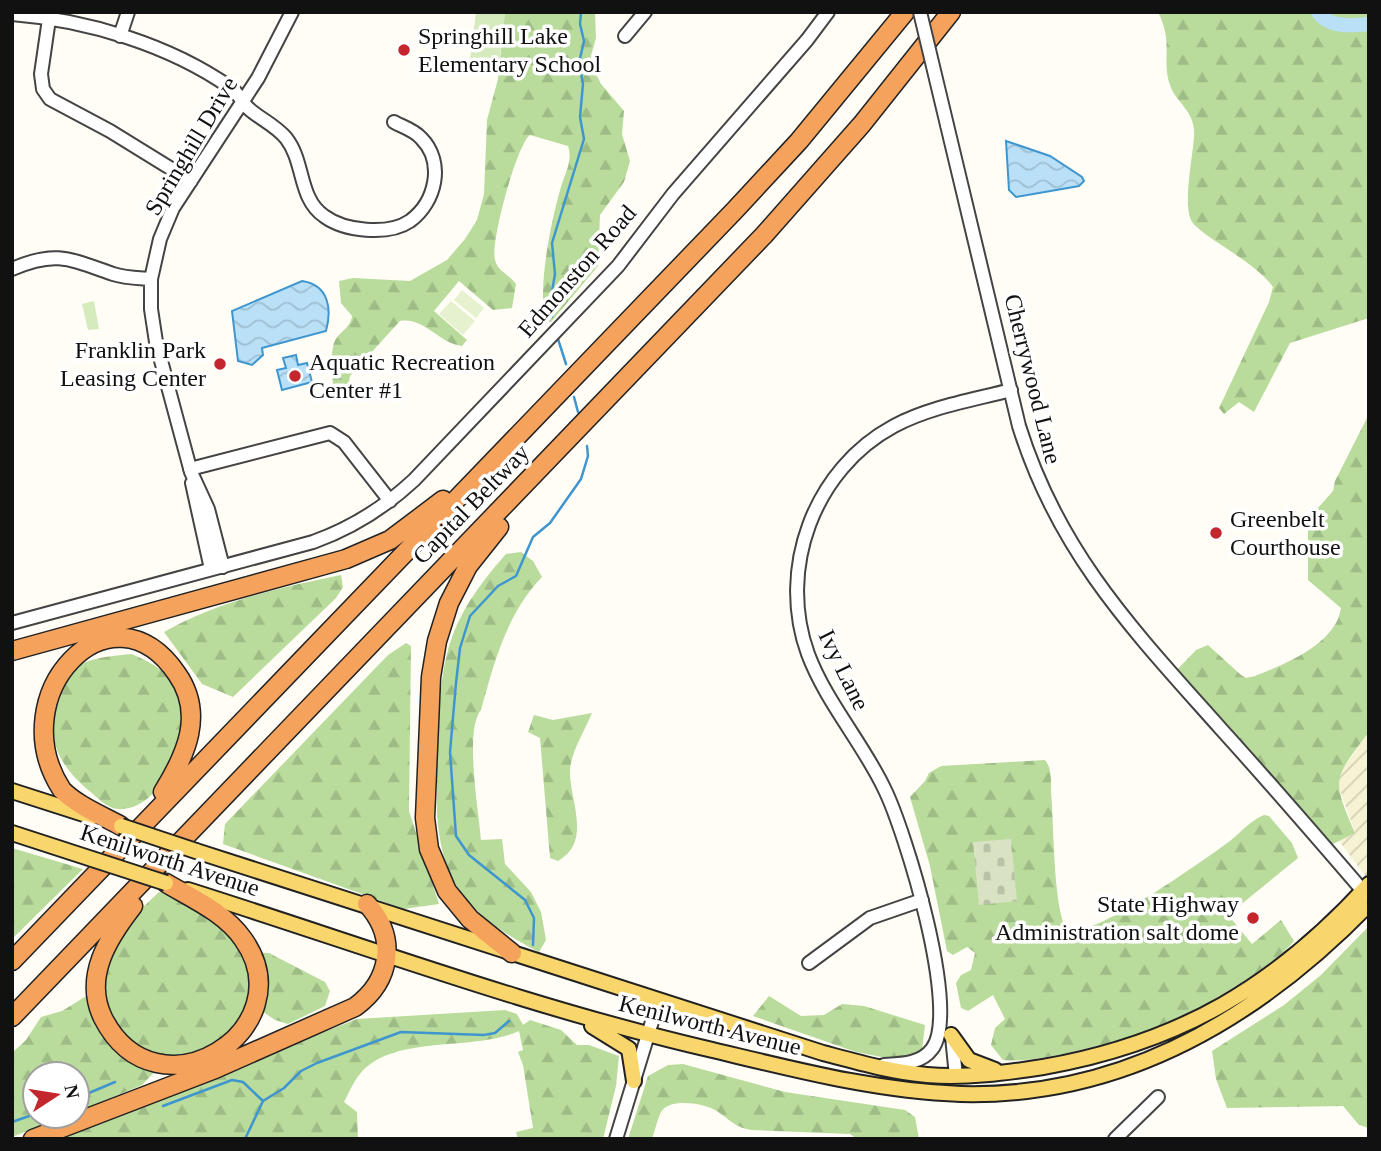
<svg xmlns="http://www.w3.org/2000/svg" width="1381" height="1151" viewBox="0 0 1381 1151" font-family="'Times New Roman',serif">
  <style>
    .farmland { fill: url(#farmland-furrows) }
    .grass { fill: #d5ebbd }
    .forest { fill: url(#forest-firs) }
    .cemetery { fill: url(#cemetery-stones) }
    .pitch { fill: #e6f2cf }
    .water { fill: url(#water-waves); stroke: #3f96cf; stroke-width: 2 }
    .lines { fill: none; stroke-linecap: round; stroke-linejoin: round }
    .stream { stroke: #3f96cf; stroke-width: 2.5 }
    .river { stroke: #b9e0f7; stroke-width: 14 }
    .minor-casing { stroke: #444; stroke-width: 16 }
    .major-casing { stroke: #222; stroke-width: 18 }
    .highway-casing { stroke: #222; stroke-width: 21 }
    .minor { stroke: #fff; stroke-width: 12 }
    .major { stroke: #f9d66b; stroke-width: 14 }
    .highway { stroke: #f5a25d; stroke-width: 18 }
    .minor-bridge-casing { stroke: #444; stroke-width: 16; stroke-linecap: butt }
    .major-bridge-casing { stroke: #222; stroke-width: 18; stroke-linecap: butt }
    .minor-bridge { stroke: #fff; stroke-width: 12 }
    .major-bridge { stroke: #f9d66b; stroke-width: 14 }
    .poi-dot { fill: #c4262e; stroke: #fff; stroke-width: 2.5 }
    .labels { text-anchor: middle; stroke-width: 7; stroke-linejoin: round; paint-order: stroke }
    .poi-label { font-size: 24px; fill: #111; stroke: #fff; text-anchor: start }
    .street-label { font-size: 24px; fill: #111; stroke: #fff }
  </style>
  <defs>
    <pattern id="farmland-furrows" width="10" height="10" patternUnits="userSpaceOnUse" patternTransform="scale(1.75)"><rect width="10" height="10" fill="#f6f3d4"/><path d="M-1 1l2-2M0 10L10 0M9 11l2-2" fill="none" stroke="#d2cfb5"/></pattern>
    <pattern id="forest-firs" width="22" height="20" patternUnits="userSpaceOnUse" patternTransform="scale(1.75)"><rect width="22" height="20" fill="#b9dc9c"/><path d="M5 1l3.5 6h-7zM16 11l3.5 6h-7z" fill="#9ebc85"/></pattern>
    <pattern id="cemetery-stones" width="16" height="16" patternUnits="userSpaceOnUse" patternTransform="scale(1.75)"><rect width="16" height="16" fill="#d9e3c4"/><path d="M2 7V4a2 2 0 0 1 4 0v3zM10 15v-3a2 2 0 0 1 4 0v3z" fill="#b9c2a7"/></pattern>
    <pattern id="water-waves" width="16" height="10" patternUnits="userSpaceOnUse" patternTransform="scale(1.75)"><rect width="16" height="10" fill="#b9e0f7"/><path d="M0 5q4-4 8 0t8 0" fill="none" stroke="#9ebfd3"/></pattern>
  </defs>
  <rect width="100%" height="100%" fill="#fffdf5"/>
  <path class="farmland" d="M1369 732V881L1339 841 1355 832 1338 785 1339 774Z"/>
  <path class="grass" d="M476 12H505L498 73 469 69Z
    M94 301 99 329 88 330 82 304Z"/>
  <path class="forest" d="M505 12H595L596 38 591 56 594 70 601 84 624 111 622 134 630 161 624 182 600 215 598 266 551 322 548 321C534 299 553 213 561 187 565 173 573 161 568 146L530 135C517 144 490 242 495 260 498 272 509 274 516 284L512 308 493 310 459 281 434 311 467 340 462 346C439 344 425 317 400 321L350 376 347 392 339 397C330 388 330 356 334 343 338 332 351 328 352 316L341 303 339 281 353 278 410 281 447 260 465 239 477 220 484 194 487 120 498 79Z
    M1158 12H1369V318L1290 343 1254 412 1239 402 1224 414 1219 408 1269 302 1273 287C1255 261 1198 235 1191 220 1183 203 1193 156 1194 136 1196 111 1175 102 1170 85 1161 60 1174 43 1158 12Z
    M1369 414V732C1333 780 1331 777 1355 833L1325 848 1173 674 1196 650 1208 645 1241 675 1246 678 1255 676C1285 664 1336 644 1341 608L1308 580V522L1311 509H1317L1333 491 1335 481Z
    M521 552 533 561 542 577C507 613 494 663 481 710 464 731 479 811 481 840L502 839 505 864 531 892 541 912 546 940 539 952C436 900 433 849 438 744 441 656 446 622 506 554Z
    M341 575 343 587 336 598 233 697 202 684 164 632C216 602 282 587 341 575Z
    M406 643 411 646 409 811 439 904 404 909 223 844 225 824 388 655Z
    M131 654C149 661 168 671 176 689 193 725 166 812 118 809 106 808 97 797 87 789 50 757 52 735 49 689 77 660 91 658 131 654Z
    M592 713C585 730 571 752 570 770 569 800 593 841 558 861L550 858 540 738 528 732 534 715 553 720Z
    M1045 760C1052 768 1051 782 1051 792 1054 821 1053 911 1067 929 1092 941 1205 859 1230 841 1240 833 1252 819 1264 815L1269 816 1292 843 1298 858 1228 915 1252 944 1281 920 1294 941C1272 968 1187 1018 1154 1029 1118 1041 1040 1064 1003 1060L991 1045 995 1028 1005 1019 993 995 968 1011 961 1008 956 983 961 975 971 970 975 953 967 947 953 955 947 951 930 866 910 797 925 781 929 773 941 766Z
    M12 848 83 869 12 939Z
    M159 892C203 907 216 918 246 952L269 953 325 982 330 991 325 1006 288 1024 275 1020 250 1003 234 1032 211 1051 168 1058 142 1085 77 1112V1074H35V1116H66L12 1137V1053L26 1040 41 1017 62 1011 101 987 111 949 140 910Z
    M1369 926V1128L1359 1125 1343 1106 1227 1108 1216 1079 1212 1051 1284 1005 1321 975Z
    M769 996 801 1016 824 1015 842 1004 864 1006 925 1025 922 1051 897 1060 856 1052 753 1016Z
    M505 1010 517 1014 523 1025 530 1020 561 1030 577 1045H589L619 1056 616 1086 603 1139H518L516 1132 533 1128 523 1065 518 1052 523 1050 519 1031C474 1052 392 1034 360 1074 353 1082 349 1093 344 1102L357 1112 358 1139H52L357 1019Z
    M683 1064 785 1092 905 1110 915 1117 919 1139H857L850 1134 751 1130C733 1127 728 1117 713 1109 701 1103 669 1098 661 1112 657 1120 655 1131 652 1139H628L648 1076 668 1065Z"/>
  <path class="cemetery" d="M1011 839 1017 901 979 905 973 842Z"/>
  <path class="pitch" d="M462 290 484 308 476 318 454 300Z
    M451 301 475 321 463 335 439 314Z"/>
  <path class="water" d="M1006 141 1050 156 1082 177 1084 181 1079 186 1016 197 1009 190Z
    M302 281C329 285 332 309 326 331L262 348 263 355 252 365 238 361 232 311Z
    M296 355 298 365 307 363 312 382 282 390 277 370 286 368 283 358Z"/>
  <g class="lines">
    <path class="stream" d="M552 317 551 297 555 274 552 243 584 139 580 117 583 84 579 63 584 41 580 24 581 12
      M558 339 566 364
      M574 397 578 412
      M533 945 534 918 525 900 469 855 456 836 450 752 456 683 460 648 470 616 498 586 516 576 533 537 550 523 581 479 588 456 587 446
      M77 1098 115 1082
      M163 1106 232 1080 243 1082 263 1101
      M12 1122 35 1114
      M245 1139 263 1101 284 1088 301 1071 317 1063 401 1032 484 1035 495 1033 509 1021"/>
    <path class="river" d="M1318 12C1328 28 1353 26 1369 24"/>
    <defs>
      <path id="minor" d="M12 14C87 20 170 45 231 88 239 94 242 102 248 108 260 119 275 125 286 138 305 162 298 198 324 216 344 231 388 236 410 221 436 202 445 162 421 138 414 130 403 127 394 122
        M49 19 41 74 43 89 50 99 110 131 191 181
        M120 36 128 12
        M625 36 645 12
        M947 125 1019 426C1059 554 1134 631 1221 729 1271 784 1320 841 1369 898
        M12 269C56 250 70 259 113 274 125 278 139 278 151 279
        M190 469 330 433 344 442 390 501
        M192 483 211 569
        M223 567 208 509 191 472 156 342 151 309V279L160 239 173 208 258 78 292 12
        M12 623 313 542C352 528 384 508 414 480L618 266 673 194 807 40 828 12
        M809 963 870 918 922 900
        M952 1037 956 1076
        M884 1065C901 1064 921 1064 932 1049 961 1012 905 830 884 788 862 742 826 702 808 654 777 569 814 469 894 426 929 407 973 400 1011 390
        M616 1139 658 1002
        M1115 1139 1158 1097"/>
      <path id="major" d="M12 791 93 817
        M12 833 92 859
        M196 851 823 1053C857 1062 892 1072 927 1075 966 1078 1005 1073 1043 1067 1180 1043 1276 986 1369 884
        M188 890C359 944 529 1007 704 1048 789 1068 873 1091 961 1094 1124 1098 1259 1017 1369 904
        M592 1026 629 1049 634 1081
        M951 1035 969 1060 995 1070"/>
      <path id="highway" d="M499 527 468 566 449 603 437 641 431 677 425 818 429 849 447 891 470 919 512 953
        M12 651 346 559 390 540 443 500
        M121 826C101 815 78 806 62 790 0 695 111 577 177 674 205 714 186 755 163 792
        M133 906C108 938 83 977 103 1018 157 1124 307 1029 243 939 225 913 193 899 166 883
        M12 961 735 210 799 141 905 12
        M12 1017 764 235 862 124 951 12
        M33 1139 215 1069 355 1007C392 980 397 937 367 904"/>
    </defs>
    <use href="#minor" class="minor-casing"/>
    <use href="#major" class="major-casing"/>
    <use href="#highway" class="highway-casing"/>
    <use href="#minor" class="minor"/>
    <use href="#major" class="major"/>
    <use href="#highway" class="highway"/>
    <defs>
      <path id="minor-bridge" d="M920 12 947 125"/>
      <path id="major-bridge" d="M121 826 196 851
        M92 859 166 883"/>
    </defs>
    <use href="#minor-bridge" class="minor-bridge-casing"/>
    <use href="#major-bridge" class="major-bridge-casing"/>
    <use href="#minor-bridge" class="minor-bridge"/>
    <use href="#major-bridge" class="major-bridge"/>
  </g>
  <g class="poi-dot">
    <circle cx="404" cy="50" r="7"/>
    <circle cx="220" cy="364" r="7"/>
    <circle cx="295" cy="376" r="7"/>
    <circle cx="1216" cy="533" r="7"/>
    <circle cx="1253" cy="918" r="7"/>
  </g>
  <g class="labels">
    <g class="poi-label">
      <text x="418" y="44">Springhill Lake<tspan x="418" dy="28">Elementary School</tspan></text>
      <text x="206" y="358" text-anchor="end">Franklin Park<tspan x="206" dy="28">Leasing Center</tspan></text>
      <text x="309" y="370">Aquatic Recreation<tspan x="309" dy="28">Center #1</tspan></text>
      <text x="1230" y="527">Greenbelt<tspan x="1230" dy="28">Courthouse</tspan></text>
      <text x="1239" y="912" text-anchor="end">State Highway<tspan x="1239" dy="28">Administration salt dome</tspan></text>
    </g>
    <g class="street-label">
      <text transform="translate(191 146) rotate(-59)" y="8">Springhill Drive</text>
      <text transform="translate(577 271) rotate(-49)" y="8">Edmonston Road</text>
      <text transform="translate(1033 379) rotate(76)" y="8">Cherrywood Lane</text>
      <text transform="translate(471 504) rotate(-46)" y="8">Capital Beltway</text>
      <text transform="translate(844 670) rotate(64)" y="8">Ivy Lane</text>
      <text transform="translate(170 860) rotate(18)" y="8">Kenilworth Avenue</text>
      <text transform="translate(710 1025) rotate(14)" y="8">Kenilworth Avenue</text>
    </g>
  </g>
  <rect width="1381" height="1151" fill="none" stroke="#111111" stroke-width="28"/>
  <g transform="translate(56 1095) rotate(78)"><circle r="33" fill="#ffffff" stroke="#a0a0a0" stroke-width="2"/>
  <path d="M0-5L12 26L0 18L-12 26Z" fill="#c4262e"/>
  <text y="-10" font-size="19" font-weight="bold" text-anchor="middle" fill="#111111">N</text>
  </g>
</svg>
